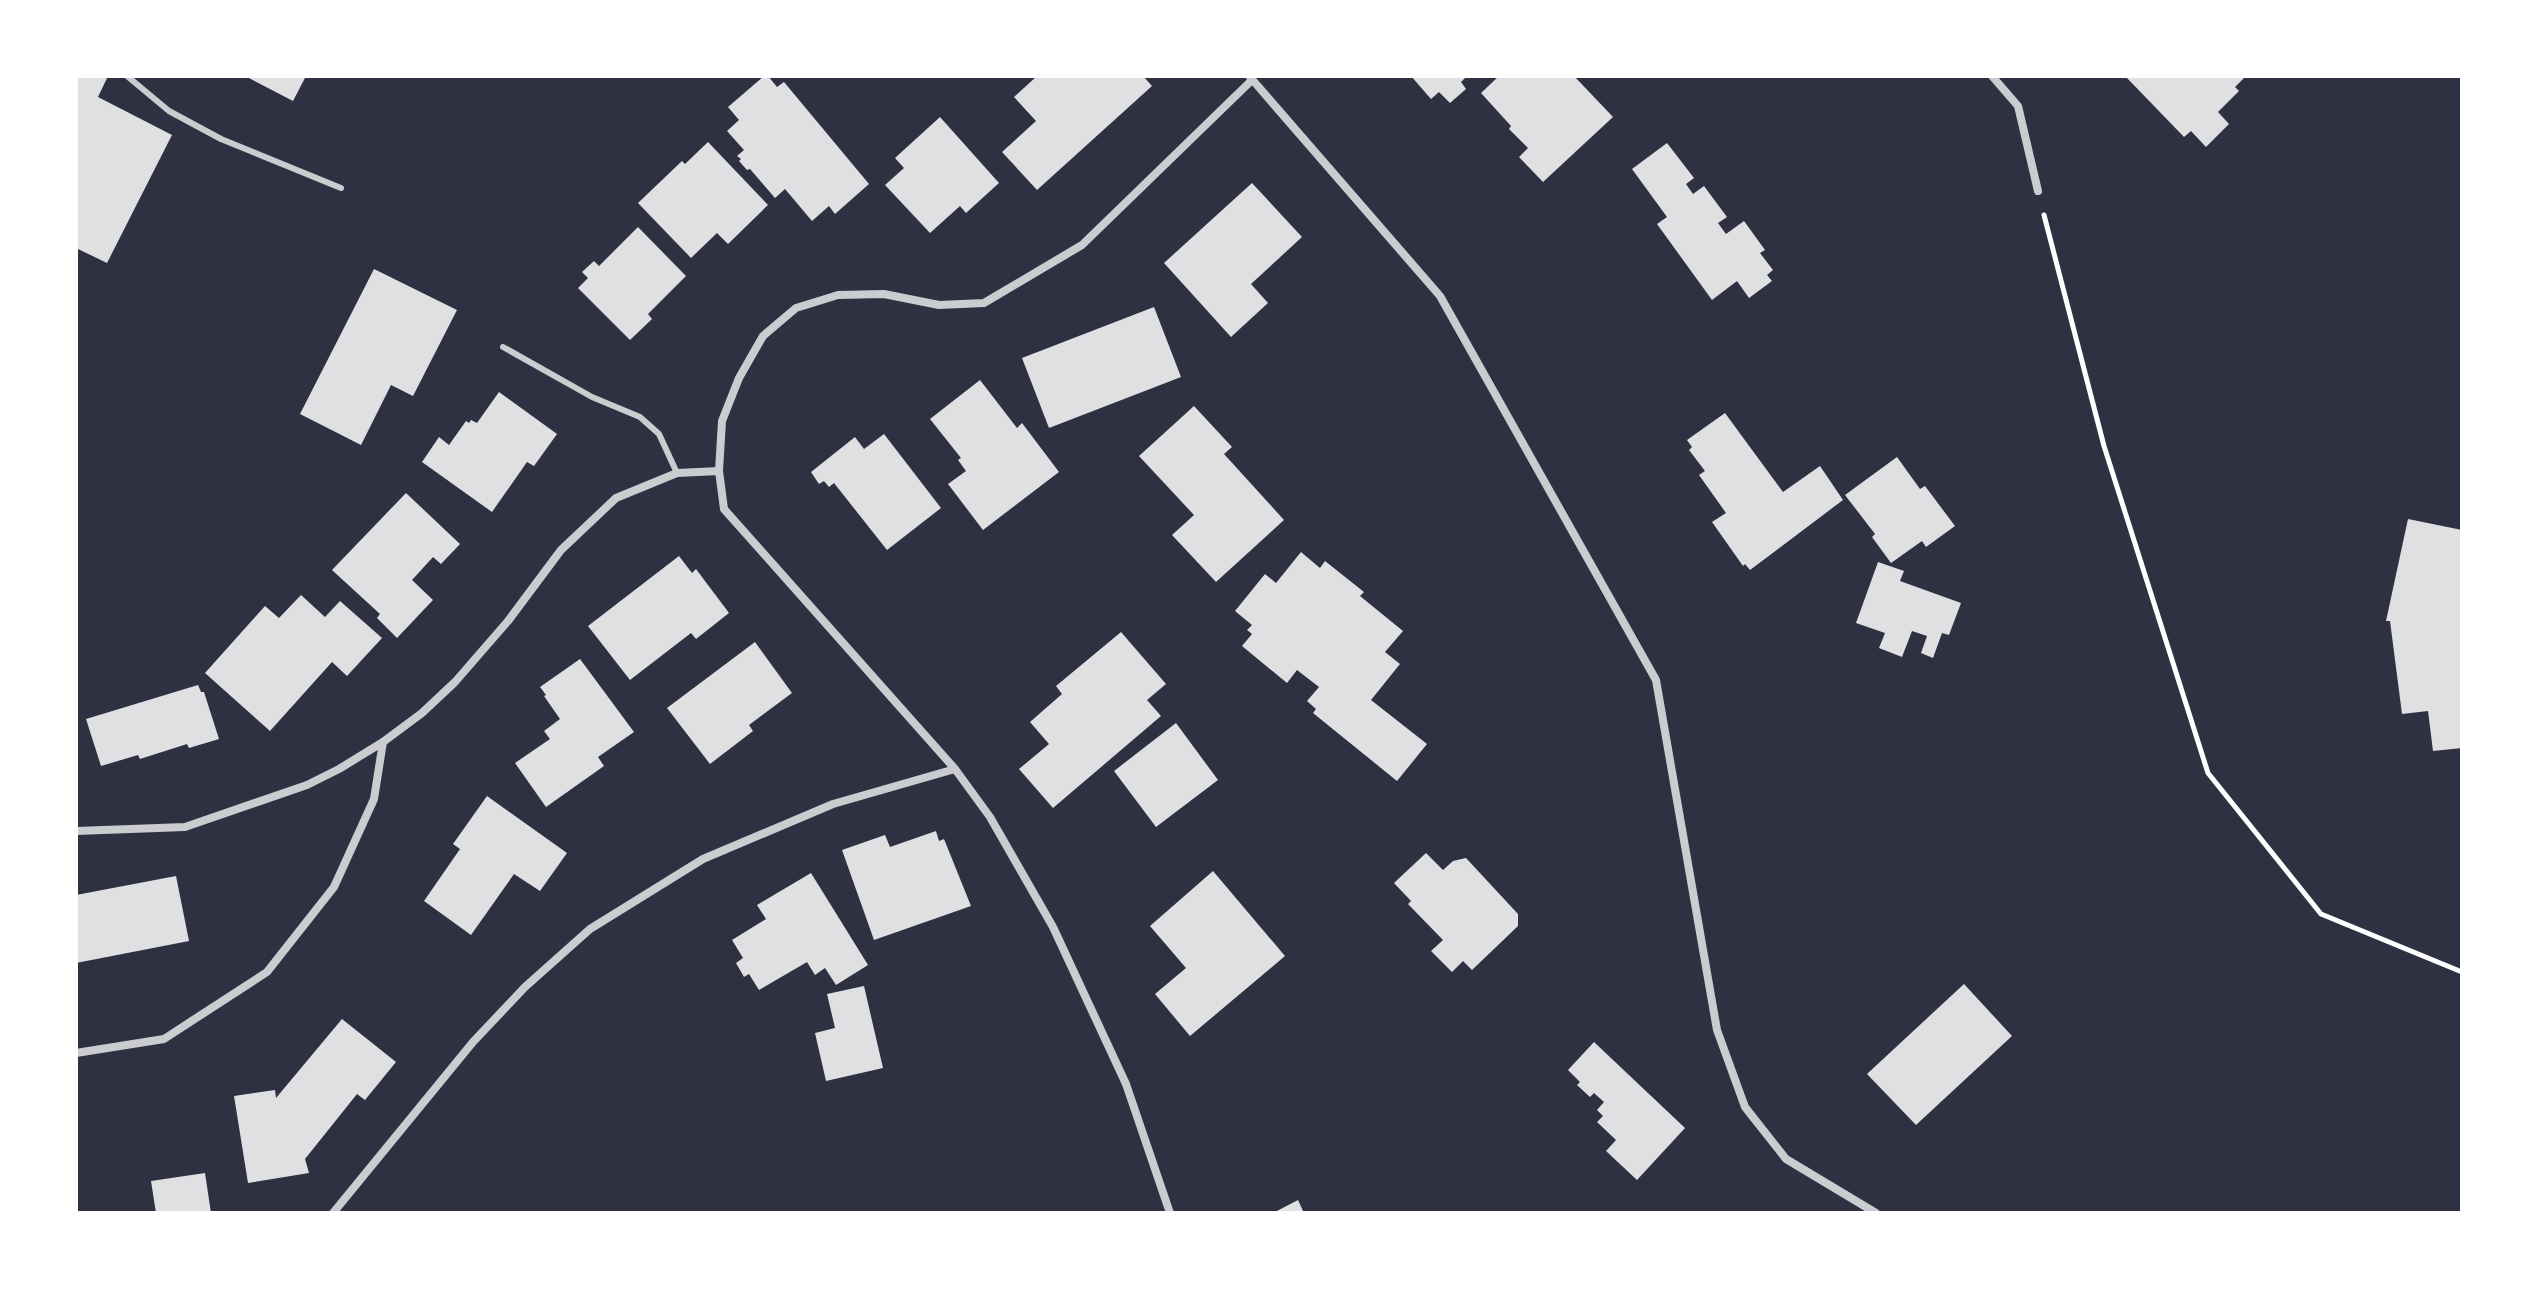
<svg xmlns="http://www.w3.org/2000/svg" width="2538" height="1289" viewBox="0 0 2538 1289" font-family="'Fira Sans Condensed',sans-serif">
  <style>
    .building { fill: #e0e0e3 }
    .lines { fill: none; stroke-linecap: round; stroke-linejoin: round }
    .path { stroke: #fff; stroke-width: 5 }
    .service { stroke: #caccd0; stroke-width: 6 }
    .minor { stroke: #caccd0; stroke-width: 8 }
  </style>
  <rect width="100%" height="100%" fill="#2d3142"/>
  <path class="building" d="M76 76H108L98 97 172 135 107 263 76 248Z
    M245 76H306L293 101Z
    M764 76H768L777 87 784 82 869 184 835 214 829 206 812 221 785 189 775 198 750 169 747 170 739 161 741 159 737 156 744 150 727 131 739 120 728 107Z
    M1037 76H1143L1152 86 1037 190 1002 152 1036 121 1014 97Z
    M1411 76H1467L1461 82 1466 89 1450 103 1439 92 1431 99Z
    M1499 76H1574L1613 117 1543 182 1519 157 1528 148 1509 129 1511 126 1481 93Z
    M2129 76H2246L2235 87 2239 91 2218 112 2229 124 2206 147 2191 131 2184 137 2127 78Z
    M940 117 999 183 966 213 960 206 930 233 885 185 904 168 895 158Z
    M708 142 768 205 728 244 717 233 691 258 638 203 682 161 685 164Z
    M1667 143 1694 178 1686 184 1693 194 1704 186 1727 217 1718 223 1726 234 1744 221 1765 250 1760 253 1773 270 1767 275 1772 281 1749 298 1737 281 1712 300 1657 224 1667 217 1632 169Z
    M1252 183 1302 237 1251 284 1268 303 1231 337 1164 263Z
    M638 227 686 276 648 314 652 319 630 340 578 288 588 278 582 272 594 261 599 266Z
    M374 269 457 310 413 396 391 385 361 445 300 414Z
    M1154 307 1181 377 1049 428 1022 358Z
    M980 380 1017 428 1022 423 1059 472 983 530 948 484 966 471 958 460 961 458 930 419Z
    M499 392 557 434 534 466 527 462 492 512 422 462 439 437 449 445 466 421 469 423 471 420 477 423Z
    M1194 406 1232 447 1224 454 1284 520 1216 582 1172 535 1194 515 1139 456Z
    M1725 413 1783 492 1820 466 1843 500 1750 570 1745 564 1743 566 1712 522 1726 513 1699 475 1705 471 1689 450 1692 447 1687 440Z
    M884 434 941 508 887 550 834 483 829 487 824 481 819 484 811 472 855 437 864 449Z
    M1897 457 1920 489 1925 486 1955 526 1926 547 1922 541 1891 563 1872 537 1875 534 1845 495Z
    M406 493 460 544 441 564 433 557 412 580 433 600 397 638 377 618 380 614 332 570Z
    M2408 519 2462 530V748L2433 751 2428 711 2402 714 2390 621H2386Z
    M1301 552 1320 568 1325 561 1364 592 1360 596 1403 631 1385 652 1400 664 1371 700 1427 744 1397 781 1313 713 1316 709 1307 701 1319 687 1297 670 1287 683 1242 646 1252 634 1247 630 1252 625 1235 611 1265 574 1276 583Z
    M679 556 692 573 696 569 729 613 696 639 691 633 630 680 588 626Z
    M1878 562 1904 571 1900 581 1961 603 1949 635 1942 633 1933 658 1921 653 1927 636 1912 631 1902 657 1879 648 1885 633 1856 623Z
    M301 595 325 617 340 601 382 638 347 676 332 662 270 731 205 673 265 606 279 618Z
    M1121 632 1166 684 1147 700 1161 716 1053 808 1019 769 1049 744 1030 722 1062 694 1056 686Z
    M755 642 792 693 749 725 753 731 710 764 667 708Z
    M580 659 634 732 598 757 604 766 546 807 515 763 550 739 544 731 560 719 544 696 546 695 540 687Z
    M198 685 201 692H204L219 739 189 748 187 744 140 759 138 755 101 766 86 719Z
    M1176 723 1218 780 1156 827 1114 771Z
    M487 796 567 853 540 891 514 874 471 935 424 901 460 849 453 844Z
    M936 831 939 841 944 839 971 906 874 940 842 850 885 835 890 847Z
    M1426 853 1443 870 1453 861 1466 858 1518 914V926L1472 970 1463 961 1452 972 1431 951 1443 940 1408 904 1411 901 1394 883Z
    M1213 871 1285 956 1190 1036 1155 994 1186 968 1150 926Z
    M811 873 868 965 836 985 825 968 815 975 807 962 759 990 749 974 744 977 736 963 743 958 732 940 766 919 757 905Z
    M176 876 189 941 76 963V895Z
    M1964 984 2012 1036 1916 1125 1867 1074Z
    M864 986 883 1068 826 1081 815 1033 835 1028 827 994Z
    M342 1019 396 1062 365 1100 357 1094 305 1159 309 1173 248 1183 234 1096 275 1090 276 1098Z
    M1594 1042 1685 1128 1637 1180 1606 1151 1616 1140 1597 1122 1603 1116 1597 1110 1604 1102 1594 1093 1590 1097 1577 1085 1580 1082 1568 1070Z
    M205 1173 211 1213H156L151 1181Z
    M1298 1200 1304 1213H1273Z"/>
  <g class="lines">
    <path class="path" d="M2044 215 2104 446 2208 773 2321 914 2462 972"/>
    <path class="service" d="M127 76 169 111 221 139 341 188
      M503 347 592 397 640 417 659 434 677 473"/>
    <path class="minor" d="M1992 76 2018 106 2038 191
      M1250 77 1440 296 1656 680 1717 1030 1745 1107 1786 1159 1876 1213
      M76 831 185 827 307 785 339 769 383 742 422 713 455 682 508 621 561 550 616 498 677 473 719 471
      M76 1053 164 1039 267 972 334 887 374 799 383 742
      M333 1213 473 1042 525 987 590 929 703 859 833 804 955 769
      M1170 1213 1126 1084 1053 927 990 817 955 769 724 509 719 471 722 421 739 378 763 336 796 308 838 295 884 294 939 305 984 303 1082 245 1252 80"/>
  </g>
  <rect width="2538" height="1289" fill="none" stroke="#ffffff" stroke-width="156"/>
</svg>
